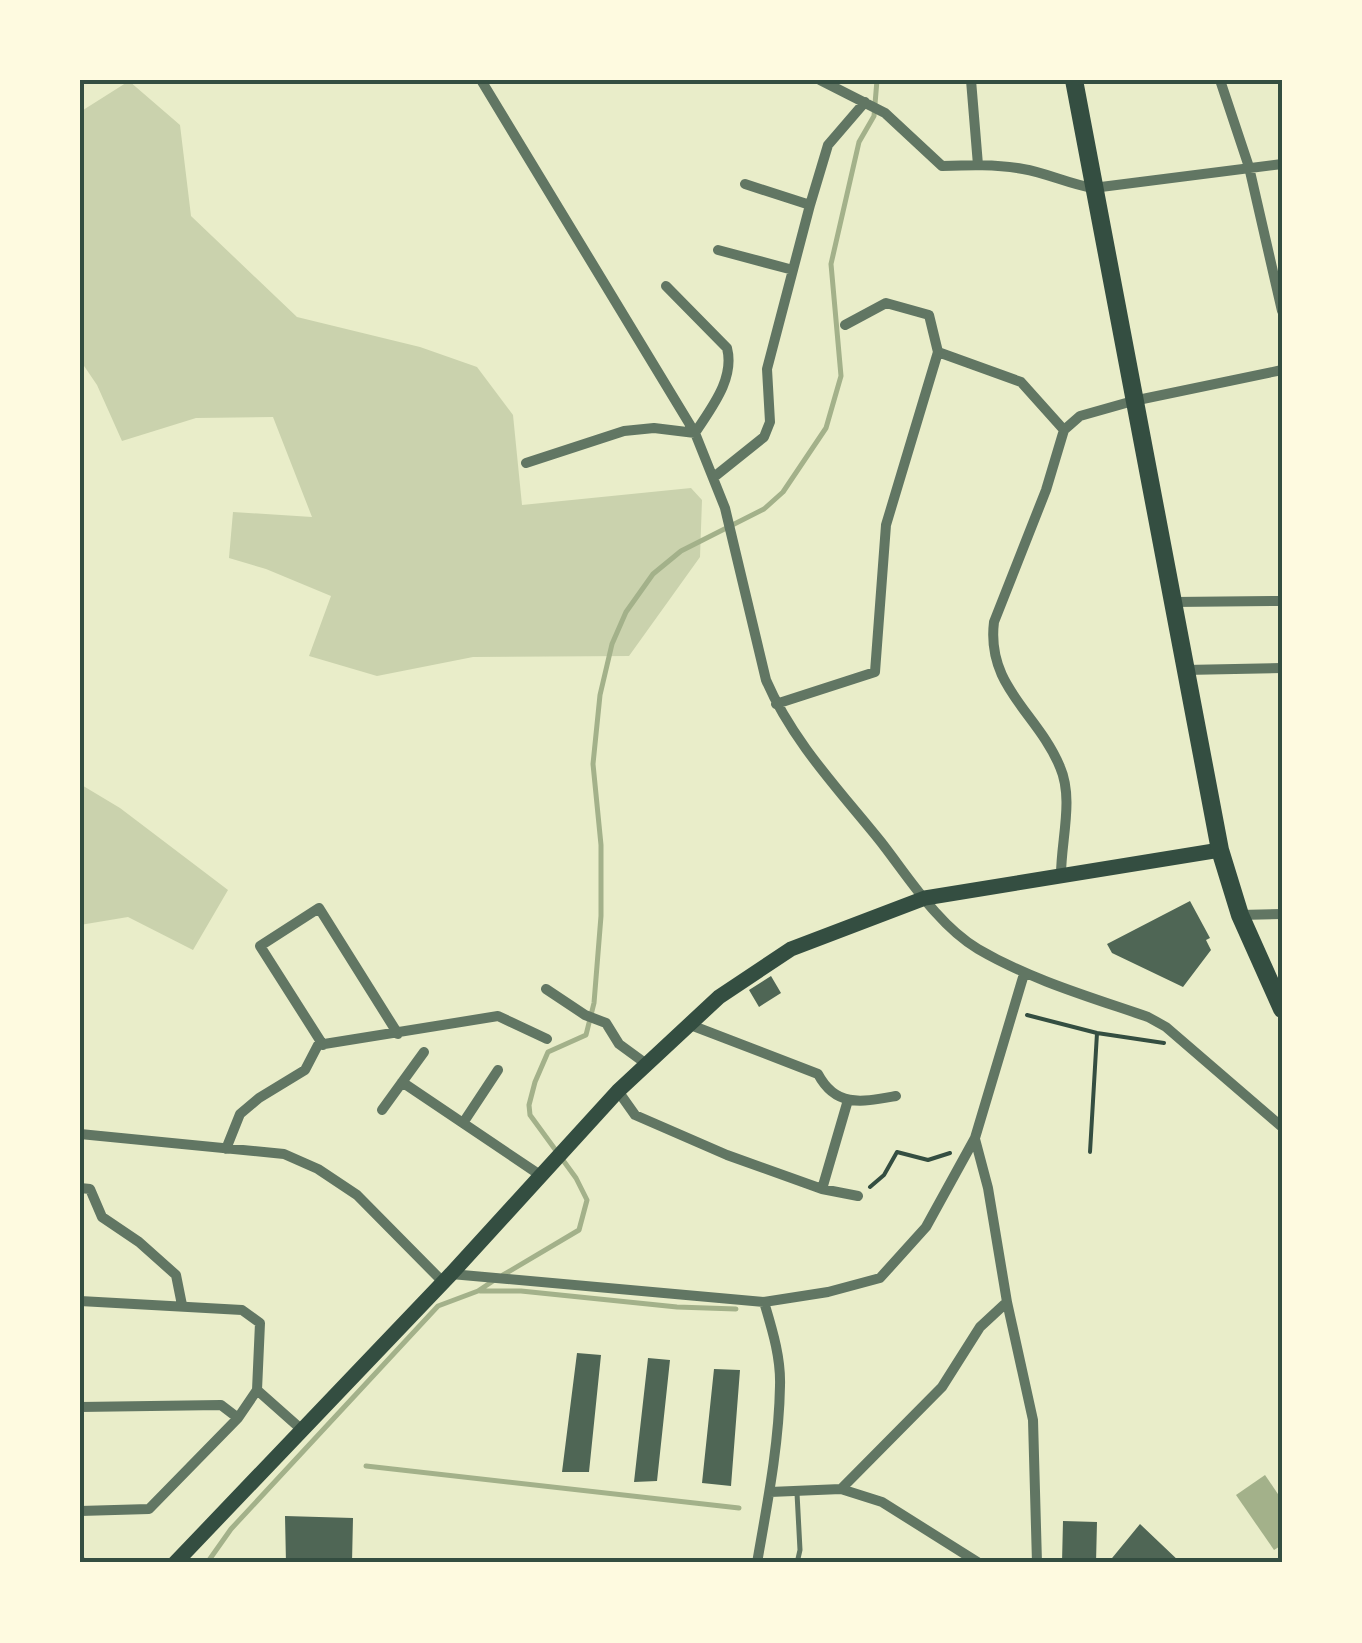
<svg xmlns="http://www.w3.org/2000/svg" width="1362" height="1643" viewBox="0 0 1362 1643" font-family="'Space Grotesk',sans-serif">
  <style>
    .green { fill: #cad2ad }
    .water { fill: #a3b18a }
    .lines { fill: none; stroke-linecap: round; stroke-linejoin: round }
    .stream { stroke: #a3b18a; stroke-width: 5 }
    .building { fill: #4f6655 }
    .path { stroke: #344e41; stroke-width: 4 }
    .service { stroke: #617663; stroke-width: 5 }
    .minor { stroke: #617663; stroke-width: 10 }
    .secondary { stroke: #344e41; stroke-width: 15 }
    .primary { stroke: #344e41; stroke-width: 18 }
    .neatline { fill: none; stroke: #344e41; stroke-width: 4 }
  </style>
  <rect width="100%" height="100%" fill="#e9edc9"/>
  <path class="green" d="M129 81 180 125 191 216 297 317 420 347 477 367 513 415 522 505 691 488 702 500 700 557 629 656 473 657 377 676 309 656 331 596 266 569 229 558 233 512 312 517 273 417 196 418 122 441 97 385 80 360V112Z
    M80 784 120 808 228 890 193 950 128 917 80 925Z"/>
  <path class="water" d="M1265 1475 1282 1500V1545L1274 1550 1236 1495Z"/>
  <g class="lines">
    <path class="stream" d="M503 1275 579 1230 587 1200 576 1178 530 1115 529 1105 535 1082 548 1052 586 1035 594 1003 601 916V845L593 764 600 695 612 644 626 612 653 574 681 551 764 509 783 492 826 428 841 376 831 264 859 142 874 116 877 80
      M480 1291H521L677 1307 736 1309
      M366 1466 739 1508
      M207 1563 231 1529 438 1306 478 1291 493 1281"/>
  </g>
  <path class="building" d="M1190 901 1210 938 1206 940 1211 950 1183 987 1112 953 1107 944Z
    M771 976 781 993 759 1007 749 990Z
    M577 1353 601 1355 589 1472H562Z
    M648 1358 670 1360 657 1481 634 1482Z
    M714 1369 740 1370 731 1486 702 1483Z
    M285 1516 353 1518 352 1563H286Z
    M1063 1521 1097 1522 1096 1563H1062Z
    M1140 1524 1181 1563H1108Z"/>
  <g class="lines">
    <path class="path" d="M1027 1015 1097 1033 1164 1043
      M1090 1152 1097 1033
      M870 1187 884 1175 897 1152 928 1160 950 1153"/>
    <path class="service" d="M797 1563 800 1550 797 1493"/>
    <path class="minor" d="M481 80 695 433 725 508 766 680C792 741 840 791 881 842 909 878 938 925 978 949 1031 980 1090 997 1148 1017L1166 1027 1282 1127
      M820 80 885 113 942 166C968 165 996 164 1023 169 1047 173 1069 184 1093 188L1282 164
      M971 80 978 165
      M1220 80 1249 167 1282 311
      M745 184 810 205
      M718 250 793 270
      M845 325 886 303 929 315 938 352
      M526 463 624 431 654 428 695 433C711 408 735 379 727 348L666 286
      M714 477 764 437 770 422 767 369 810 205 828 145 865 102
      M1173 602 1282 601
      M1185 670 1282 668
      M776 704 875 672 886 525 938 352 1021 382 1064 430 1080 416 1133 401 1282 370
      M1061 875C1061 840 1074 799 1060 767 1038 713 986 687 994 622L1046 490 1064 430
      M1240 915 1282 914
      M546 989 585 1015 606 1023 619 1044 645 1063
      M688 1024 818 1074C836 1108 862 1102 896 1096
      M323 1045 260 946 319 908 398 1034
      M402 1082 540 1175
      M618 1091 635 1115 727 1155 822 1189 858 1196
      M382 1110 424 1052
      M463 1123 498 1070
      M80 1134 284 1154 318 1169 357 1195 443 1282
      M975 1139 988 1188 1007 1302 1033 1420 1037 1563
      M226 1149 240 1114 259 1098 305 1070 318 1045 498 1016 547 1039
      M80 1188 90 1189 102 1217 139 1242 176 1275 182 1305
      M822 1189 848 1100
      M451 1274 764 1302 828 1292 880 1278 926 1227 975 1138 1024 974
      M80 1301 242 1310 260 1323 257 1390 238 1418 149 1509 80 1511
      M257 1390 301 1429
      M80 1407 221 1405 238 1418
      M841 1489 882 1502 979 1563
      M770 1492 841 1489 942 1387 980 1327 1007 1302
      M80 1560 81 1563
      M757 1563C767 1505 779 1445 780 1386 781 1357 772 1329 764 1302"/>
    <path class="secondary" d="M175 1563 451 1274 618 1091 719 997 791 949 925 898 1220 850"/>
    <path class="primary" d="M1074 80 1220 850 1240 915 1282 1009"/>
  </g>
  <rect width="1362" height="1643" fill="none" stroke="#fefae0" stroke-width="165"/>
  <rect x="82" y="82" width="1198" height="1478" class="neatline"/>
</svg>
